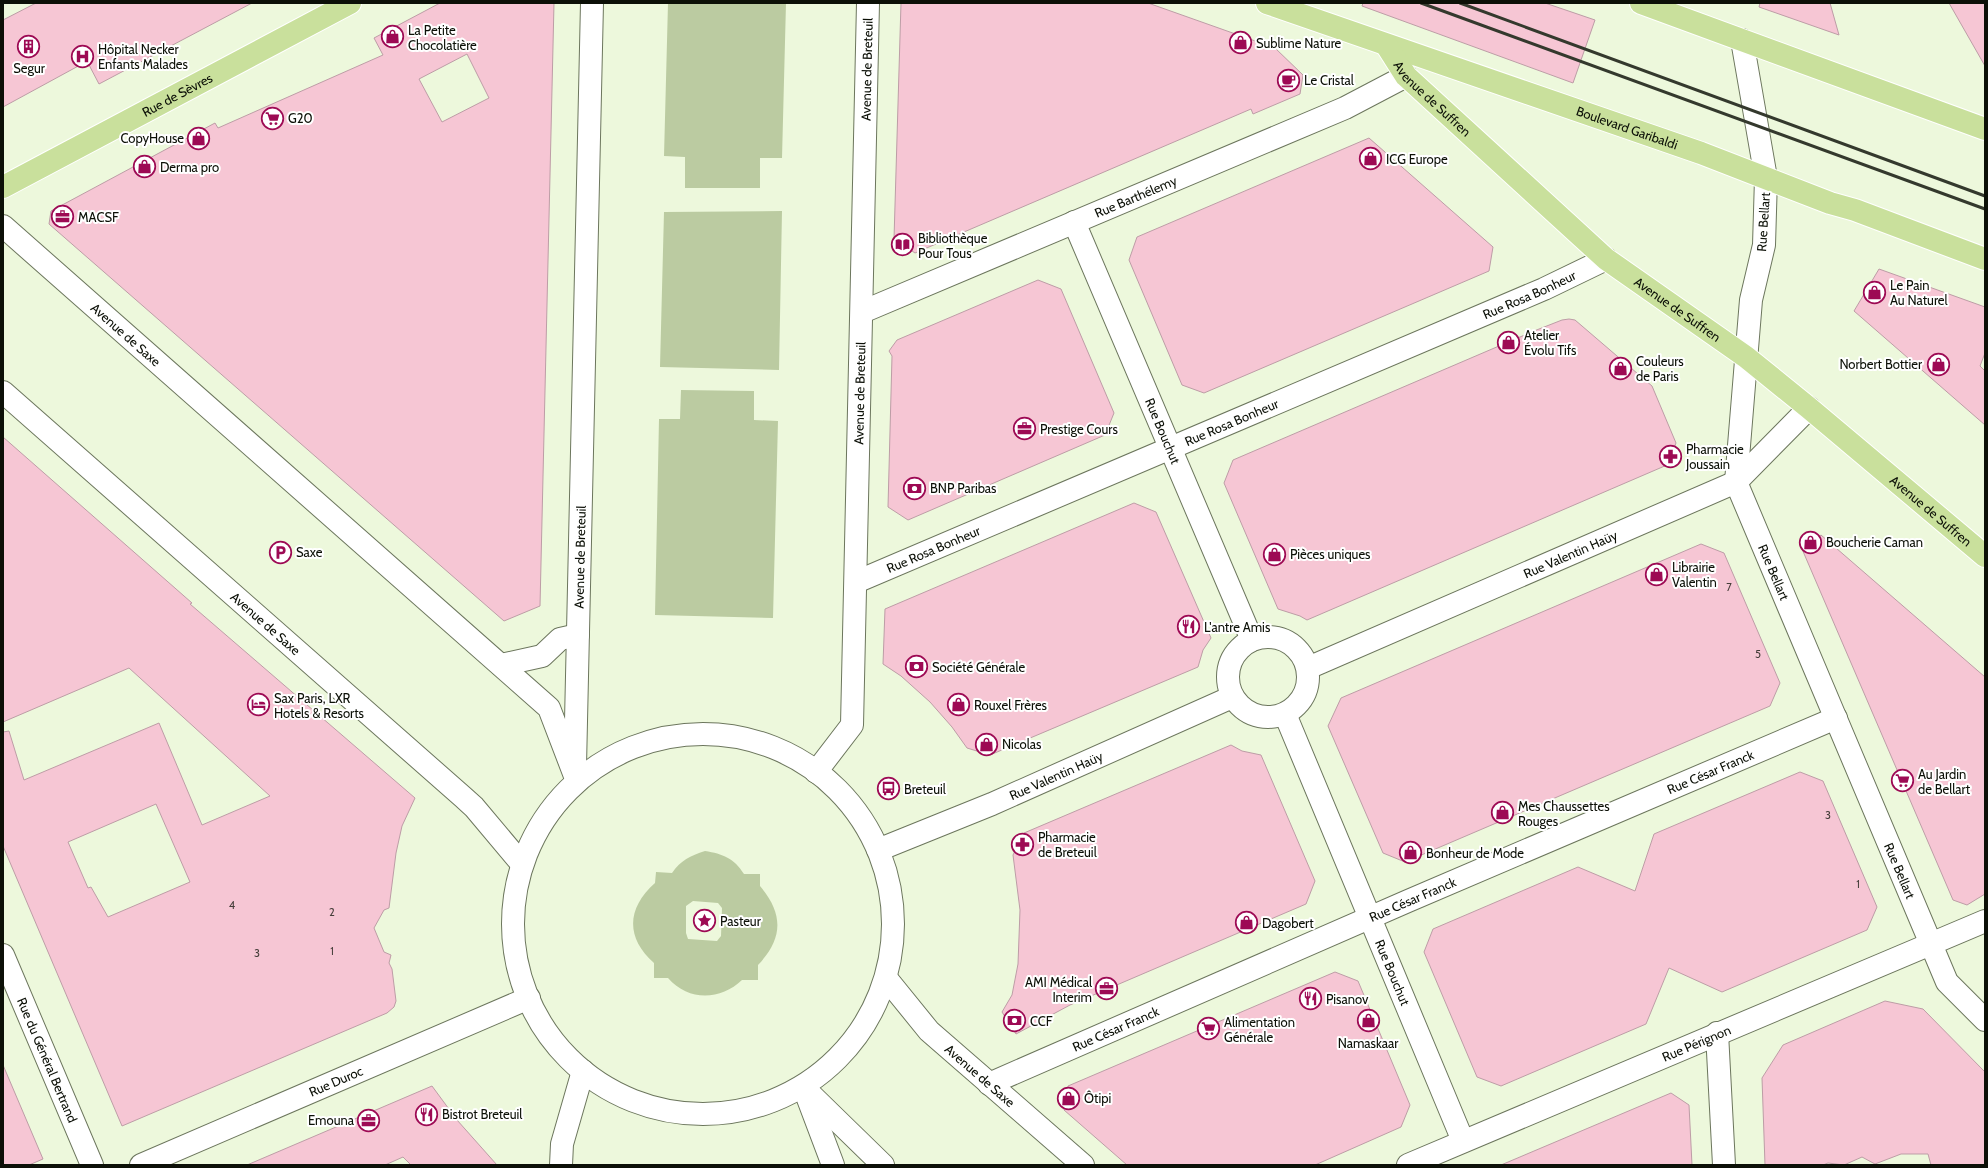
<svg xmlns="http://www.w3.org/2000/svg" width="1988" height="1168" viewBox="0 0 1988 1168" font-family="Cabin,sans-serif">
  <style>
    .green { fill: #bbcba1; fill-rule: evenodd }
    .building { fill: #f6c6d4; stroke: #bd9da6; fill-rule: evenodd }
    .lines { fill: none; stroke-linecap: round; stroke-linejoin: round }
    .minor-casing { stroke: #6c765d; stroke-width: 24 }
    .major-casing { stroke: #fff; stroke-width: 24 }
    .minor { stroke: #fff; stroke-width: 22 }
    .major { stroke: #c9e09c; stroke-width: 22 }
    .rail { stroke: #34392d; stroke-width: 3 }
    .labels { text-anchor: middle; stroke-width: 4; stroke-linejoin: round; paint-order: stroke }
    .number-label { font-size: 11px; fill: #463e3a }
    .poi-label { font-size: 13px; fill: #0c1007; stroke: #fff; text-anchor: start }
    .street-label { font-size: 13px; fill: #0c1007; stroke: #fff }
  </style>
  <rect width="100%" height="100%" fill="#edf8dc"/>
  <path class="green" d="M668 3H786L782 158H760V188H685V157L664 156Z
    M782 211 779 370 660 367 664 212Z
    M681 390 754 391V420L778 421 773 618 655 615 659 419H680Z
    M705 851C723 854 734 858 744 874H760V886C784 914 783 939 758 965V980H742C721 1000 689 1002 668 978H654V963C625 937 627 908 655 883L656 872 672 873C681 860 690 856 705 851ZM693 901 718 903 722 908 721 936 717 941 688 939 686 933V906Z"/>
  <path class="building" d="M36 3H252L99 84 88 63 83 66 82 64 3 107V20Z
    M440 3H554L540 606 504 621 49 224 51 211 215 123 218 128 383 55 374 38ZM467 54 489 98 442 122 419 79Z
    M901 3H1148L1275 48 1303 75 1300 94 1253 114 1251 109 915 253 894 239Z
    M1363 3H1545L1595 20 1573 83 1362 6Z
    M1760 3H1830L1839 35 1759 7Z
    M1949 3H1985V66Z
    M1369 138 1493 247 1489 271 1204 393 1182 385 1129 260 1137 237Z
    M1879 269 1985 307V353L1980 366 1985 371V425L1854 311Z
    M1038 280 1061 289 1114 413 1105 435 908 520 888 507 892 356 889 351 897 340Z
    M1569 319 1575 320 1652 386 1676 443 1667 465 1307 620 1300 616 1278 609 1224 483 1233 460 1534 331 1562 320Z
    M3 437 192 603 190 604 415 798 402 826 396 853 389 908 384 910 374 928 384 952 391 955 389 963 392 969 396 1001 394 1007 387 1013 122 1126 3 846V732L9 731 24 780 159 723 202 825 270 796 129 668 3 722ZM156 804 190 882 108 917 91 887 88 888 68 842Z
    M1134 503 1156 512 1211 638 1203 650 1198 667 990 755 967 748 952 727 930 702 901 676 883 664 885 609Z
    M1821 535 1985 677V894L1967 905 1953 900 1802 549Z
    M1701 544 1724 553 1780 683 1770 706 1405 862 1383 853 1328 726 1341 698Z
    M1231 745 1242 751 1261 755 1315 881 1306 904 1070 1005 1016 1034 1002 1012 1012 995 1018 964 1020 910 1013 855 1024 833Z
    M1800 772 1823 781 1877 907 1867 930 1722 992 1669 968 1646 1024 1501 1086 1477 1077 1424 952 1433 929 1578 867 1635 891 1654 834Z
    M1335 972 1358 981 1410 1105 1401 1127 1315 1165H1127L1064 1110 1068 1086Z
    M1885 1001 1923 1009 1985 1072V1165H1931L1928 1154H1901L1875 1164 1862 1157 1844 1165 1828 1163 1823 1165H1765L1762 1078 1783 1045Z
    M3 1065 43 1159 29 1165H3Z
    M432 1086 457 1120 497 1165H411L403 1157 385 1165H247Z
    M1671 1093 1689 1105 1692 1165H1501Z"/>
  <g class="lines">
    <defs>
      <g id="minor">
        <path id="s1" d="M1742 40 1766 178 1764 245 1751 300 1736 482 1947 982 1985 1020"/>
        <path id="s2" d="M1074 222 1252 640"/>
        <path id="s3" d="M3 226 549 708 575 776"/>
        <path id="s4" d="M862 312 1345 108 1406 76"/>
        <path id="s5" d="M3 392 463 797 474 807 521 863"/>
        <path id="s6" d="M856 582 1544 289 1606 259"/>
        <circle cx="1268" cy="677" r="40"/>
        <path d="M501 665 542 656 560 639 578 635"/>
        <path id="s7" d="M1308 668 1736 482 1809 408"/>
        <path id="s8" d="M1285 714 1463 1141"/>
        <circle cx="703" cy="924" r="190"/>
        <path id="s9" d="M575 766 592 3"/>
        <path id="s10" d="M816 772 852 725 868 3"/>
        <path id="s11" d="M878 850 992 804 1232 697"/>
        <path id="s12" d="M3 955 92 1165"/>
        <path id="s13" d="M886 978 929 1031 1083 1165"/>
        <path d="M1717 1033 1724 1165"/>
        <path id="s14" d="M989 1084 1408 901 1836 718"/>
        <path d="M805 1089 883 1165"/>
        <path d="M807 1096 833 1165"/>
        <path id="s15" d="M141 1165 529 998"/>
        <path d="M561 1165 562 1144 583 1071"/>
        <path id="s16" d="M1408 1165 1985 921"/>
      </g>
      <g id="major">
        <path id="s17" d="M1267 3 1701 153 1830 203 1855 210 1985 259"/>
        <path d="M1641 3 1985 129"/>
        <path id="s18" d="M1387 46 1406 76 1606 259 1746 357 1809 408 1985 556"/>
        <path id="s19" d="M3 187 350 3"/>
      </g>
    </defs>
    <use href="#minor" class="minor-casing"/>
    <use href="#major" class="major-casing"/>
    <use href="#minor" class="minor"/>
    <use href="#major" class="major"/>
    <path class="rail" d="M1421 3 1985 209
      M1460 3 1985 196"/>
  </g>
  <defs>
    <symbol id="shop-ring" viewBox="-11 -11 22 22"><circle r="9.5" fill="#fff" stroke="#9d0a54" stroke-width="1.5"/><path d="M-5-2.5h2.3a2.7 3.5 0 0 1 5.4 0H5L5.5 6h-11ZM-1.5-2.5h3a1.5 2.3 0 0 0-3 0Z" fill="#9d0a54"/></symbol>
    <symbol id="building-ring" viewBox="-11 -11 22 22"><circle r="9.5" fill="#fff" stroke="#9d0a54" stroke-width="1.5"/><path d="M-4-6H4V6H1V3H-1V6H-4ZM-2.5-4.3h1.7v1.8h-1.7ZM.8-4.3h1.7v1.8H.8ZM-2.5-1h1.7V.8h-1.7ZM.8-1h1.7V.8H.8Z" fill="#9d0a54"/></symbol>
    <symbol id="hospital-ring" viewBox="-11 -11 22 22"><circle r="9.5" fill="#fff" stroke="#9d0a54" stroke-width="1.5"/><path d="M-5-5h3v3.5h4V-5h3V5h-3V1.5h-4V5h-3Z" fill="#9d0a54"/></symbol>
    <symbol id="cafe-ring" viewBox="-11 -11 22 22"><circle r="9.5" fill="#fff" stroke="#9d0a54" stroke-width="1.5"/><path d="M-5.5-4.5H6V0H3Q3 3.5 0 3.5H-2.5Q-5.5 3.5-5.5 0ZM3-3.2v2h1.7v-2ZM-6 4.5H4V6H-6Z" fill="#9d0a54"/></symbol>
    <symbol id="supermarket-ring" viewBox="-11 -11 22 22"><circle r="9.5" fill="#fff" stroke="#9d0a54" stroke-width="1.5"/><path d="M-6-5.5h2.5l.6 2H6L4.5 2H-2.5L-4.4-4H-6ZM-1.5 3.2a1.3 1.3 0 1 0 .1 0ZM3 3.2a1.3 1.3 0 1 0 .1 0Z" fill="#9d0a54"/></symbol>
    <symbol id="office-ring" viewBox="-11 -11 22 22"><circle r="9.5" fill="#fff" stroke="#9d0a54" stroke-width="1.5"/><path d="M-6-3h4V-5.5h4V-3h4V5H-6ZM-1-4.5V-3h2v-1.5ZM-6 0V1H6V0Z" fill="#9d0a54"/></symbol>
    <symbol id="library-ring" viewBox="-11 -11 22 22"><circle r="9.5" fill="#fff" stroke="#9d0a54" stroke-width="1.5"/><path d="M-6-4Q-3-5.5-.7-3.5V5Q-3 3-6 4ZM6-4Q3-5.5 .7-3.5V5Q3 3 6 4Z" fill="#9d0a54"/></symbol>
    <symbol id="pharmacy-ring" viewBox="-11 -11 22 22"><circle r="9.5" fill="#fff" stroke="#9d0a54" stroke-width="1.5"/><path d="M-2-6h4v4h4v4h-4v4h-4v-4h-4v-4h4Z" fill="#9d0a54"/></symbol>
    <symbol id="bank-ring" viewBox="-11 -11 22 22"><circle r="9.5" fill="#fff" stroke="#9d0a54" stroke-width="1.5"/><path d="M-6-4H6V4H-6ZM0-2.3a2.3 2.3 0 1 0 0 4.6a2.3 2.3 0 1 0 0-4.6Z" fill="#9d0a54"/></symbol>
    <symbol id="parking-ring" viewBox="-11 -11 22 22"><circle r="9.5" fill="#fff" stroke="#9d0a54" stroke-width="1.5"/><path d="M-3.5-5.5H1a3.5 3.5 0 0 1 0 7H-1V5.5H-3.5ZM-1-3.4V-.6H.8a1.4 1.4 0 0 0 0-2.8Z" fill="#9d0a54"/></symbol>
    <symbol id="restaurant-ring" viewBox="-11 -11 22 22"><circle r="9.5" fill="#fff" stroke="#9d0a54" stroke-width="1.5"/><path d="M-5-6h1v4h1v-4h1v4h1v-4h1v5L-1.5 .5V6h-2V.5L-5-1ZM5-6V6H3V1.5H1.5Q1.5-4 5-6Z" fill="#9d0a54"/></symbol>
    <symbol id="hotel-ring" viewBox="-11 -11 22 22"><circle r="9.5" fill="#fff" stroke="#9d0a54" stroke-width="1.5"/><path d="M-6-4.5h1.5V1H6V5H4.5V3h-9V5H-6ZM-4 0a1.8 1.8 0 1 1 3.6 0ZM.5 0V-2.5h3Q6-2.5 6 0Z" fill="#9d0a54"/></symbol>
    <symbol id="bus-ring" viewBox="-11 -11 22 22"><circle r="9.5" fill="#fff" stroke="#9d0a54" stroke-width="1.5"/><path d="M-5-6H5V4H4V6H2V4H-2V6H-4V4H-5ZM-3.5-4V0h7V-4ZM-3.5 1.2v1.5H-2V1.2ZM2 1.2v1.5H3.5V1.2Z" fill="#9d0a54"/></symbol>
    <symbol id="sight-ring" viewBox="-11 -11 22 22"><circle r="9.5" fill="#fff" stroke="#9d0a54" stroke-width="1.5"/><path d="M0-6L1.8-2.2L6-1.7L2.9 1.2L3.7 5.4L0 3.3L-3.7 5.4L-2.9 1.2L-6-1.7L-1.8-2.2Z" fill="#9d0a54"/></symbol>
  </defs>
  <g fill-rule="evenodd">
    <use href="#shop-ring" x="380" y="24" width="25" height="25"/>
    <use href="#shop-ring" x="1228" y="30" width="25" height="25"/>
    <use href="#building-ring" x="16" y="34" width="25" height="25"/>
    <use href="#hospital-ring" x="70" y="44" width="25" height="25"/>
    <use href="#cafe-ring" x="1276" y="68" width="25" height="25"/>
    <use href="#supermarket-ring" x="260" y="106" width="25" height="25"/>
    <use href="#shop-ring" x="186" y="126" width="25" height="25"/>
    <use href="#shop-ring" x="1358" y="146" width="25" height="25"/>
    <use href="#shop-ring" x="132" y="154" width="25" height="25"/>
    <use href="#office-ring" x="50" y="204" width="25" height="25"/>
    <use href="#library-ring" x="890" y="232" width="25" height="25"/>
    <use href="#shop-ring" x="1862" y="280" width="25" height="25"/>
    <use href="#shop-ring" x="1496" y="330" width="25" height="25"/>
    <use href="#shop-ring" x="1926" y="352" width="25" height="25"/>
    <use href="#shop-ring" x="1608" y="356" width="25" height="25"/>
    <use href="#office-ring" x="1012" y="416" width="25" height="25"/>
    <use href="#pharmacy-ring" x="1658" y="444" width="25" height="25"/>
    <use href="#bank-ring" x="902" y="476" width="25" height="25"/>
    <use href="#shop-ring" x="1798" y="530" width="25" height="25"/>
    <use href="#parking-ring" x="268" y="540" width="25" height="25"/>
    <use href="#shop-ring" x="1262" y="542" width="25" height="25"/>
    <use href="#shop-ring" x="1644" y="562" width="25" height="25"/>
    <use href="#restaurant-ring" x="1176" y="614" width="25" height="25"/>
    <use href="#bank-ring" x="904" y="654" width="25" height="25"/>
    <use href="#hotel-ring" x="246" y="692" width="25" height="25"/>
    <use href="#shop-ring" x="946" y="692" width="25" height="25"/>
    <use href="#shop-ring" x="974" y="732" width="25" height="25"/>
    <use href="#supermarket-ring" x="1890" y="768" width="25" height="25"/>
    <use href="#bus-ring" x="876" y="776" width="25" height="25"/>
    <use href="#shop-ring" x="1490" y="800" width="25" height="25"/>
    <use href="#pharmacy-ring" x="1010" y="832" width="25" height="25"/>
    <use href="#shop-ring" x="1398" y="840" width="25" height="25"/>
    <use href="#sight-ring" x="692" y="908" width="25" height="25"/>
    <use href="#shop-ring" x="1234" y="910" width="25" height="25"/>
    <use href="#office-ring" x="1094" y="976" width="25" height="25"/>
    <use href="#restaurant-ring" x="1298" y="986" width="25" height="25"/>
    <use href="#bank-ring" x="1002" y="1008" width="25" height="25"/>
    <use href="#shop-ring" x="1356" y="1008" width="25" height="25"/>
    <use href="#supermarket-ring" x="1196" y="1016" width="25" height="25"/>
    <use href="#shop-ring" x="1056" y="1086" width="25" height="25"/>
    <use href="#restaurant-ring" x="414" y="1102" width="25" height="25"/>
    <use href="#office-ring" x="356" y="1108" width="25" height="25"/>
  </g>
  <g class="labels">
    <g class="number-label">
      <text x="1729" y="591">7</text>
      <text x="1758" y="658">5</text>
      <text x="1828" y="819">3</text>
      <text x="1858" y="888">1</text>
      <text x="232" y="909">4</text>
      <text x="332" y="916">2</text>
      <text x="332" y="955">1</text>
      <text x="257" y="957">3</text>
    </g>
    <g class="poi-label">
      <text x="408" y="35">La Petite<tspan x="408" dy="15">Chocolatière</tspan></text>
      <text x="1256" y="48">Sublime Nature</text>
      <text x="98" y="54">Hôpital Necker<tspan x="98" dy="15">Enfants Malades</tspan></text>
      <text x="29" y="73" text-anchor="middle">Segur</text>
      <text x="1304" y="85">Le Cristal</text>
      <text x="288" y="123">G20</text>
      <text x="184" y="143" text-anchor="end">CopyHouse</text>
      <text x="1386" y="164">ICG Europe</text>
      <text x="160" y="172">Derma pro</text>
      <text x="78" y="222">MACSF</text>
      <text x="918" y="243">Bibliothèque<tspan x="918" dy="15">Pour Tous</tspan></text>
      <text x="1890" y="290">Le Pain<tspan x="1890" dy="15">Au Naturel</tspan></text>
      <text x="1524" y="340">Atelier<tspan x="1524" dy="15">Évolu Tifs</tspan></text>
      <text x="1636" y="366">Couleurs<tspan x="1636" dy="15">de Paris</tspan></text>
      <text x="1922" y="369" text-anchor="end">Norbert Bottier</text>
      <text x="1040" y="434">Prestige Cours</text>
      <text x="1686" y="454">Pharmacie<tspan x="1686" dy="15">Joussain</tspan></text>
      <text x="930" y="493">BNP Paribas</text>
      <text x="1826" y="547">Boucherie Caman</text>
      <text x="296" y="557">Saxe</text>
      <text x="1290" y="559">Pièces uniques</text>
      <text x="1672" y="572">Librairie<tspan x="1672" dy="15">Valentin</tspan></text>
      <text x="1204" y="632">L'antre Amis</text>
      <text x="932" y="672">Société Générale</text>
      <text x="274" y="703">Sax Paris, LXR<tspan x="274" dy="15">Hotels &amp; Resorts</tspan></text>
      <text x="974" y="710">Rouxel Frères</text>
      <text x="1002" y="749">Nicolas</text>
      <text x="1918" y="779">Au Jardin<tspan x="1918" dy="15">de Bellart</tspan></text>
      <text x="904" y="794">Breteuil</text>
      <text x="1518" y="811">Mes Chaussettes<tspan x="1518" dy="15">Rouges</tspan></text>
      <text x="1038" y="842">Pharmacie<tspan x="1038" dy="15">de Breteuil</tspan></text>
      <text x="1426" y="858">Bonheur de Mode</text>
      <text x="720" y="926">Pasteur</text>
      <text x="1262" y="928">Dagobert</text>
      <text x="1092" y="987" text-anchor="end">AMI Médical<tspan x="1092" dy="15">Interim</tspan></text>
      <text x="1326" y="1004">Pisanov</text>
      <text x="1030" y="1026">CCF</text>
      <text x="1224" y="1027">Alimentation<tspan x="1224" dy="15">Générale</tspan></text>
      <text x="1368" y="1048" text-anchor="middle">Namaskaar</text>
      <text x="1084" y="1103">Ôtipi</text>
      <text x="442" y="1119">Bistrot Breteuil</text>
      <text x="354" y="1125" text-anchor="end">Emouna</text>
    </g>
    <g class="street-label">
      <text dy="5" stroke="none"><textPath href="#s10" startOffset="715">Avenue de Breteuil</textPath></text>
      <text dy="5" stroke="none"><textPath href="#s19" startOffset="197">Rue de Sèvres</textPath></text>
      <text dy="5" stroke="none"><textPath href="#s18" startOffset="70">Avenue de Suffren</textPath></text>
      <text dy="5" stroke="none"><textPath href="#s17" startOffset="381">Boulevard Garibaldi</textPath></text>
      <text dy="5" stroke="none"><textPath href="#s4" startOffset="297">Rue Barthélemy</textPath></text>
      <text transform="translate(1763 222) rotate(-86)" y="5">Rue Bellart</text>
      <text dy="5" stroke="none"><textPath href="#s6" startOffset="732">Rue Rosa Bonheur</textPath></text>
      <text dy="5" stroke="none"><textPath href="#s18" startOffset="394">Avenue de Suffren</textPath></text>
      <text dy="5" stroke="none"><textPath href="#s3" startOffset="164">Avenue de Saxe</textPath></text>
      <text dy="5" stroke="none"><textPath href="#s10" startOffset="391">Avenue de Breteuil</textPath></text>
      <text dy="5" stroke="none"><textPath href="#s6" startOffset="408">Rue Rosa Bonheur</textPath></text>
      <text dy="5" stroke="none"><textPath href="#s2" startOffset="227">Rue Bouchut</textPath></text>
      <text dy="5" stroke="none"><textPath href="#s18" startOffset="718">Avenue de Suffren</textPath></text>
      <text dy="5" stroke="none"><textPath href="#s6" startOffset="84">Rue Rosa Bonheur</textPath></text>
      <text dy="5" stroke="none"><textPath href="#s7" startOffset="286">Rue Valentin Haüy</textPath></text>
      <text dy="5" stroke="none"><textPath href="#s9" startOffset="209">Avenue de Breteuil</textPath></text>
      <text dy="5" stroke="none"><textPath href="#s1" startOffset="544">Rue Bellart</textPath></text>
      <text dy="5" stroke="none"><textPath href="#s5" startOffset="350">Avenue de Saxe</textPath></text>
      <text dy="5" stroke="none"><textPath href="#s14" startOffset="786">Rue César Franck</textPath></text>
      <text dy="5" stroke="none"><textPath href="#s11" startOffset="193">Rue Valentin Haüy</textPath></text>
      <text dy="5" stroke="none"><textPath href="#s1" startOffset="868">Rue Bellart</textPath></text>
      <text dy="5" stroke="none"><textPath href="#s14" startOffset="462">Rue César Franck</textPath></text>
      <text dy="5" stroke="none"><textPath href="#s8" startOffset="280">Rue Bouchut</textPath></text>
      <text dy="5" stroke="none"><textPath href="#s14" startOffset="138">Rue César Franck</textPath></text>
      <text dy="5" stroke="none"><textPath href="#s16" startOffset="313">Rue Pérignon</textPath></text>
      <text dy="5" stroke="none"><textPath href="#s12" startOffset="114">Rue du Général Bertrand</textPath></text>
      <text dy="5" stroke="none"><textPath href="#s13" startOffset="136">Avenue de Saxe</textPath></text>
      <text dy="5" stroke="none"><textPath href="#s15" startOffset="212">Rue Duroc</textPath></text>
    </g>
  </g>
  <rect width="1988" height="1168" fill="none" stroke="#0c1007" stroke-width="8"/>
</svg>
